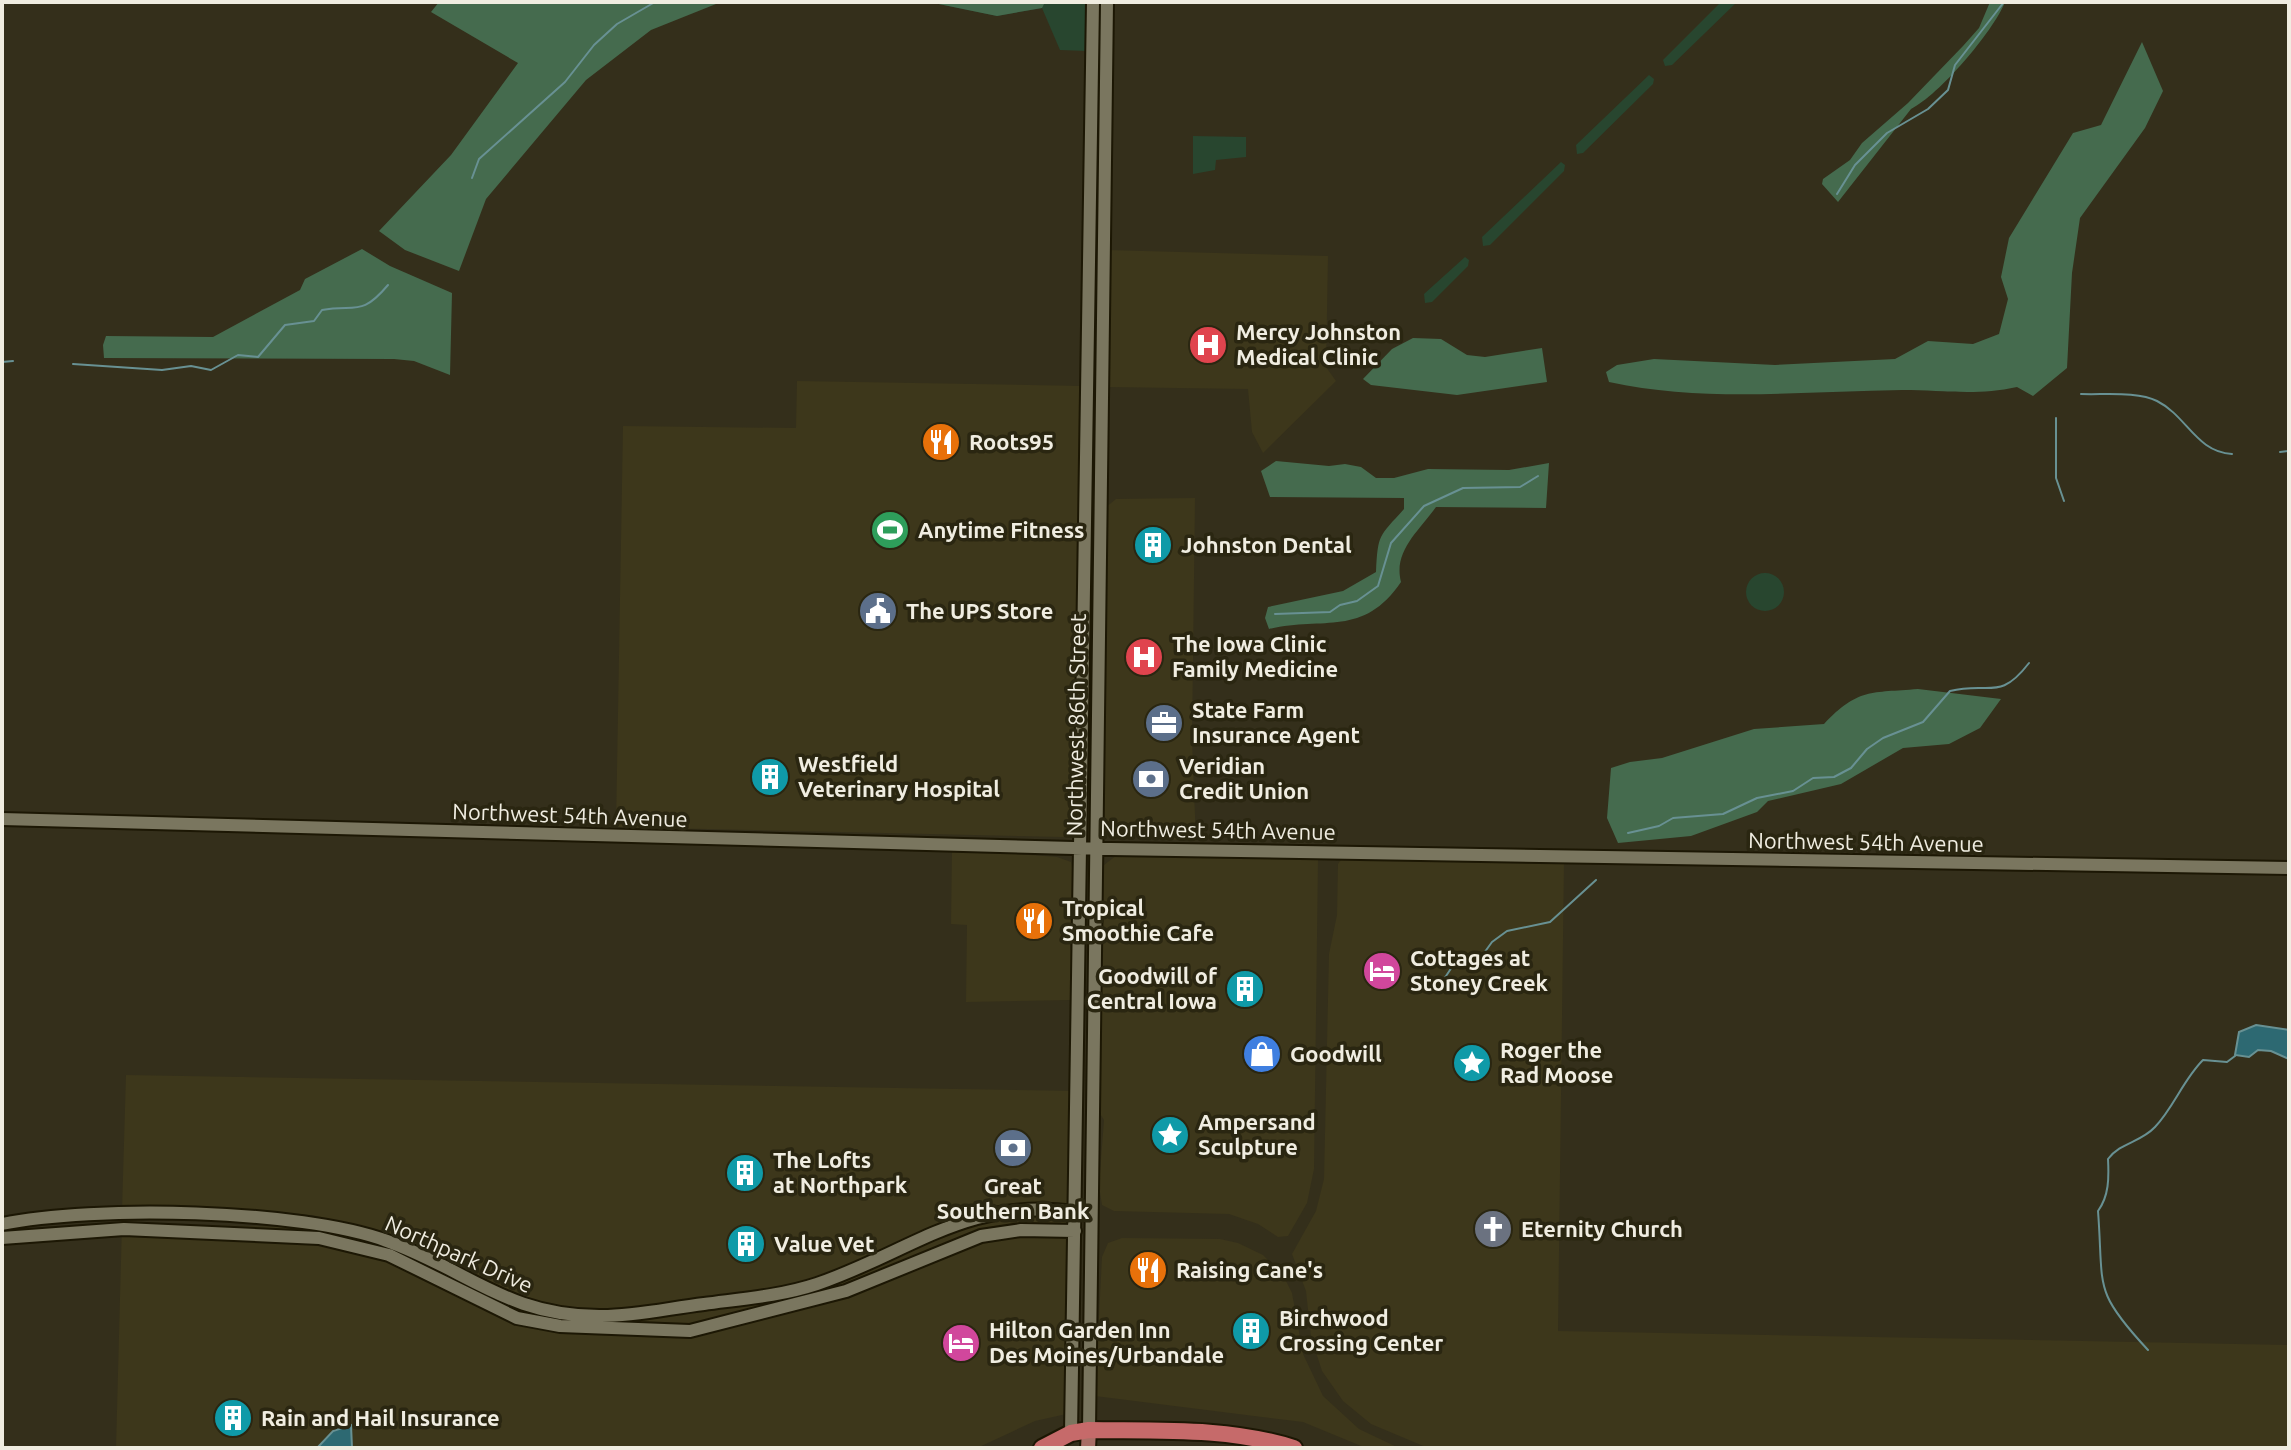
<svg xmlns="http://www.w3.org/2000/svg" width="2291" height="1450" viewBox="0 0 2291 1450" font-family="Ubuntu,sans-serif">
  <style>
    .built { fill: #3d371b }
    .green { fill: #28462f }
    .forest { fill: #456b4e }
    .water { fill: #2d6972; stroke: #689193; stroke-width: 2 }
    .lines { fill: none; stroke-linecap: round; stroke-linejoin: round }
    .stream { stroke: #689193; stroke-width: 2 }
    .secondary-casing { stroke: #1c1704; stroke-width: 16 }
    .primary-casing { stroke: #1c1704; stroke-width: 18 }
    .highway-casing { stroke: #1c1704; stroke-width: 20 }
    .secondary { stroke: #7a765f; stroke-width: 12 }
    .primary { stroke: #a86f66; stroke-width: 14 }
    .highway { stroke: #c66a6a; stroke-width: 16 }
    .labels { text-anchor: middle; stroke-width: 7; stroke-linejoin: round; paint-order: stroke }
    .poi-label { font-size: 22px; font-weight: bold; fill: #f0ede1; stroke: #2a2611; text-anchor: start }
    .street-label { font-size: 22px; fill: #f0ede1; stroke: #2a2611 }
  </style>
  <rect width="100%" height="100%" fill="#342f1b"/>
  <path class="built" d="M1107 250 1328 256 1326 367 1336 381 1263 453 1252 432 1248 389 1106 387Z
    M797 381 1083 386 1076 820 1064 837 616 827 623 426 796 428Z
    M1195 498 1192 739 1196 841 1118 835 1104 824 1102 813 1105 508 1116 499Z
    M952 849 1057 857 1071 862 1075 884 1070 947 1075 953 1073 996 1070 1000 966 1002 967 925 951 924Z
    M1117 855 1318 860 1314 1169 1307 1203 1288 1236 1278 1237 1258 1224 1229 1214 1114 1211 1102 1205 1099 1186 1104 1120 1099 1112 1101 895 1104 865Z
    M1343 857 1564 861 1558 1331 2289 1345V1448H1428L1371 1424 1343 1401 1322 1371 1311 1337 1306 1291 1292 1254 1316 1211 1324 1179 1329 954 1337 915 1338 864Z
    M126 1075 1077 1091 1071 1413 1035 1421 977 1448H116L122 1223 287 1227 370 1241V1228L312 1215 122 1210Z
    M1122 1238 1220 1239 1238 1243 1263 1255 1283 1275 1292 1293 1303 1354 1323 1396 1359 1429 1399 1448H1366L1303 1422 1095 1396 1102 1257 1108 1243Z"/>
  <path class="green" d="M929 2H1087V51L1060 50 1042 8 997 16Z
    M1721 2H1737L1672 65 1665 66 1663 60Z
    M1649 75 1654 79 1653 84 1583 153 1577 154 1576 145Z
    M1193 136 1246 137V157L1216 160 1215 170 1193 174Z
    M1561 162 1565 165 1564 171 1490 245 1483 246 1482 237Z
    M1465 257 1469 260 1468 266 1432 302 1425 303 1424 294Z
    M1746 592a19 19 0 1 1 38 0a19 19 0 1 1-38 0Z"/>
  <path class="forest" d="M439 2H721L651 30 586 80 486 199 459 271 405 250 379 231 451 155 518 63 431 12Z
    M929 2H1045L1042 8 997 16Z
    M1990 2H2005C1993 32 1939 95 1911 109L1838 202 1822 184 1823 179 1850 160 1862 143 1908 103 1963 46 1979 28Z
    M2142 42 2163 91 2145 128 2080 218 2072 273 2067 368 2033 396 2017 387C1976 396 1943 390 1902 390 1805 391 1704 403 1609 382L1606 372 1617 365 1654 359 1775 365 1895 359 1928 341 1973 344 1999 334 2008 299 2001 277 2009 238 2073 133 2101 125Z
    M362 249 390 266 452 293 450 375 414 361 394 359 104 358 103 345 106 336 213 337 300 290 305 279Z
    M1413 338 1441 339 1467 355 1485 357 1542 348 1547 382 1457 395 1371 385 1363 379 1392 349Z
    M1276 461 1329 466 1345 464 1361 467 1376 478H1394L1428 469 1509 470 1549 463 1546 508 1436 507C1419 531 1393 551 1401 582 1363 638 1323 616 1269 629L1265 618 1268 607 1343 591 1376 572C1378 533 1379 537 1404 509V498L1270 497 1261 471Z
    M1918 689 2001 699 1980 728 1949 744 1903 748 1841 784 1768 801 1757 812 1691 836 1618 843 1607 818 1611 768 1630 762 1662 758 1754 729 1824 724C1858 688 1871 693 1918 689Z"/>
  <path class="water" d="M2256 1025 2289 1030V1059L2271 1051 2258 1050 2249 1057 2235 1055 2239 1032Z
    M351 1425 352 1448H317L333 1431Z"/>
  <g class="lines">
    <path class="stream" d="M472 178 479 159 565 82 594 45 617 24 655 2
      M1837 194 1855 165 1887 133 1928 109 1948 90 1955 65 2004 2
      M2 362 13 361
      M73 364 162 370 191 366 211 370 238 355 258 357 285 325 314 321 322 310C356 304 361 317 388 285
      M2081 394C2103 395 2138 391 2157 401 2187 416 2196 452 2232 454
      M2056 418V478L2064 501
      M2280 452 2289 451
      M1275 614 1330 612 1340 605 1357 601 1378 586 1391 543 1424 506 1463 488 1520 487 1538 476
      M1628 833 1659 826 1673 818 1723 814 1757 798 1793 791 1813 778 1834 777 1851 768 1867 749 1883 738 1923 722 1950 691C1990 681 1999 702 2029 663
      M1438 988 1452 967 1479 960 1492 942 1507 931 1550 922 1596 880
      M2148 1350C2092 1290 2104 1288 2098 1211 2109 1196 2109 1178 2108 1159 2121 1142 2140 1143 2155 1127 2174 1107 2183 1080 2203 1060L2227 1062 2235 1056"/>
    <defs>
      <path id="secondary" d="M2 819 1111 849 2289 868
        M2 1224C93 1205 300 1209 387 1241 468 1270 508 1317 602 1316 636 1316 670 1308 704 1304 741 1299 781 1296 817 1284 911 1252 967 1197 1075 1212
        M2 1238 124 1229 319 1238 389 1255 517 1318 560 1326 690 1331 846 1291 981 1236 1021 1230 1075 1231
        M1089 1430 1107 2
        M1071 1433 1093 2"/>
      <path id="primary" d="M1088 1448 1089 1430"/>
      <path id="highway" d="M1042 1448 1071 1433 1089 1430C1157 1431 1228 1427 1294 1448"/>
    </defs>
    <use href="#secondary" class="secondary-casing"/>
    <use href="#primary" class="primary-casing"/>
    <use href="#highway" class="highway-casing"/>
    <use href="#secondary" class="secondary"/>
    <use href="#primary" class="primary"/>
    <use href="#highway" class="highway"/>
  </g>
  <defs>
    <symbol id="hospital-disc" viewBox="-11 -11 22 22"><circle r="9.5" fill="#e0444e" stroke="#2a2611"/><path d="M-5-5h3v3.5h4V-5h3V5h-3V1.5h-4V5h-3Z" fill="#fff"/></symbol>
    <symbol id="restaurant-disc" viewBox="-11 -11 22 22"><circle r="9.5" fill="#e8710a" stroke="#2a2611"/><path d="M-5-6h1v4h1v-4h1v4h1v-4h1v5L-1.5 .5V6h-2V.5L-5-1ZM5-6V6H3V1.5H1.5Q1.5-4 5-6Z" fill="#fff"/></symbol>
    <symbol id="stadium-disc" viewBox="-11 -11 22 22"><circle r="9.5" fill="#2e9e5b" stroke="#2a2611"/><path d="M0-5a6.5 5 0 1 0 0 10a6.5 5 0 1 0 0-10ZM-3.5-1.8h7v3.6h-7Z" fill="#fff"/></symbol>
    <symbol id="building-disc" viewBox="-11 -11 22 22"><circle r="9.5" fill="#0f9aa8" stroke="#2a2611"/><path d="M-4-6H4V6H1V3H-1V6H-4ZM-2.5-4.3h1.7v1.8h-1.7ZM.8-4.3h1.7v1.8H.8ZM-2.5-1h1.7V.8h-1.7ZM.8-1h1.7V.8H.8Z" fill="#fff"/></symbol>
    <symbol id="civic-disc" viewBox="-11 -11 22 22"><circle r="9.5" fill="#5c6f8a" stroke="#2a2611"/><path d="M-.6-6.5H3V-4.5H.6V-3L4-1V1h2V6H-6V1h2V-1L-.6-3ZM-1.2 2.5V6h2.4V2.5Z" fill="#fff"/></symbol>
    <symbol id="office-disc" viewBox="-11 -11 22 22"><circle r="9.5" fill="#5c6f8a" stroke="#2a2611"/><path d="M-6-3h4V-5.5h4V-3h4V5H-6ZM-1-4.5V-3h2v-1.5ZM-6 0V1H6V0Z" fill="#fff"/></symbol>
    <symbol id="bank-disc" viewBox="-11 -11 22 22"><circle r="9.5" fill="#5c6f8a" stroke="#2a2611"/><path d="M-6-4H6V4H-6ZM0-2.3a2.3 2.3 0 1 0 0 4.6a2.3 2.3 0 1 0 0-4.6Z" fill="#fff"/></symbol>
    <symbol id="hotel-disc" viewBox="-11 -11 22 22"><circle r="9.5" fill="#d1479c" stroke="#2a2611"/><path d="M-6-4.5h1.5V1H6V5H4.5V3h-9V5H-6ZM-4 0a1.8 1.8 0 1 1 3.6 0ZM.5 0V-2.5h3Q6-2.5 6 0Z" fill="#fff"/></symbol>
    <symbol id="shop-disc" viewBox="-11 -11 22 22"><circle r="9.5" fill="#3f7fe0" stroke="#2a2611"/><path d="M-5-2.5h2.3a2.7 3.5 0 0 1 5.4 0H5L5.5 6h-11ZM-1.5-2.5h3a1.5 2.3 0 0 0-3 0Z" fill="#fff"/></symbol>
    <symbol id="sight-disc" viewBox="-11 -11 22 22"><circle r="9.5" fill="#0f9aa8" stroke="#2a2611"/><path d="M0-6L1.8-2.2L6-1.7L2.9 1.2L3.7 5.4L0 3.3L-3.7 5.4L-2.9 1.2L-6-1.7L-1.8-2.2Z" fill="#fff"/></symbol>
    <symbol id="church-disc" viewBox="-11 -11 22 22"><circle r="9.5" fill="#6b7280" stroke="#2a2611"/><path d="M-1.2-6h2.4v3.5h3.3v2.4h-3.3V6h-2.4V-.1h-3.3v-2.4h3.3Z" fill="#fff"/></symbol>
  </defs>
  <g fill-rule="evenodd">
    <use href="#hospital-disc" x="1186" y="323" width="44" height="44"/>
    <use href="#restaurant-disc" x="919" y="420" width="44" height="44"/>
    <use href="#stadium-disc" x="868" y="508" width="44" height="44"/>
    <use href="#building-disc" x="1131" y="523" width="44" height="44"/>
    <use href="#civic-disc" x="856" y="589" width="44" height="44"/>
    <use href="#hospital-disc" x="1122" y="635" width="44" height="44"/>
    <use href="#office-disc" x="1142" y="701" width="44" height="44"/>
    <use href="#building-disc" x="748" y="755" width="44" height="44"/>
    <use href="#bank-disc" x="1129" y="757" width="44" height="44"/>
    <use href="#restaurant-disc" x="1012" y="899" width="44" height="44"/>
    <use href="#hotel-disc" x="1360" y="949" width="44" height="44"/>
    <use href="#building-disc" x="1223" y="967" width="44" height="44"/>
    <use href="#shop-disc" x="1240" y="1032" width="44" height="44"/>
    <use href="#sight-disc" x="1450" y="1041" width="44" height="44"/>
    <use href="#sight-disc" x="1148" y="1113" width="44" height="44"/>
    <use href="#bank-disc" x="991" y="1126" width="44" height="44"/>
    <use href="#building-disc" x="723" y="1151" width="44" height="44"/>
    <use href="#church-disc" x="1471" y="1207" width="44" height="44"/>
    <use href="#building-disc" x="724" y="1222" width="44" height="44"/>
    <use href="#restaurant-disc" x="1126" y="1248" width="44" height="44"/>
    <use href="#building-disc" x="1229" y="1309" width="44" height="44"/>
    <use href="#hotel-disc" x="939" y="1321" width="44" height="44"/>
    <use href="#building-disc" x="211" y="1396" width="44" height="44"/>
  </g>
  <g class="labels">
    <g class="poi-label">
      <text x="1236" y="340">Mercy Johnston<tspan x="1236" dy="25">Medical Clinic</tspan></text>
      <text x="969" y="450">Roots95</text>
      <text x="918" y="538">Anytime Fitness</text>
      <text x="1181" y="553">Johnston Dental</text>
      <text x="906" y="619">The UPS Store</text>
      <text x="1172" y="652">The Iowa Clinic<tspan x="1172" dy="25">Family Medicine</tspan></text>
      <text x="1192" y="718">State Farm<tspan x="1192" dy="25">Insurance Agent</tspan></text>
      <text x="798" y="772">Westfield<tspan x="798" dy="25">Veterinary Hospital</tspan></text>
      <text x="1179" y="774">Veridian<tspan x="1179" dy="25">Credit Union</tspan></text>
      <text x="1062" y="916">Tropical<tspan x="1062" dy="25">Smoothie Cafe</tspan></text>
      <text x="1410" y="966">Cottages at<tspan x="1410" dy="25">Stoney Creek</tspan></text>
      <text x="1217" y="984" text-anchor="end">Goodwill of<tspan x="1217" dy="25">Central Iowa</tspan></text>
      <text x="1500" y="1058">Roger the<tspan x="1500" dy="25">Rad Moose</tspan></text>
      <text x="1290" y="1062">Goodwill</text>
      <text x="1198" y="1130">Ampersand<tspan x="1198" dy="25">Sculpture</tspan></text>
      <text x="773" y="1168">The Lofts<tspan x="773" dy="25">at Northpark</tspan></text>
      <text x="1013" y="1194" text-anchor="middle">Great<tspan x="1013" dy="25">Southern Bank</tspan></text>
      <text x="1521" y="1237">Eternity Church</text>
      <text x="774" y="1252">Value Vet</text>
      <text x="1176" y="1278">Raising Cane's</text>
      <text x="1279" y="1326">Birchwood<tspan x="1279" dy="25">Crossing Center</tspan></text>
      <text x="989" y="1338">Hilton Garden Inn<tspan x="989" dy="25">Des Moines/Urbandale</tspan></text>
      <text x="261" y="1426">Rain and Hail Insurance</text>
    </g>
    <g class="street-label">
      <text transform="translate(1076 725) rotate(-89)" y="8">Northwest 86th Street</text>
      <text transform="translate(570 815) rotate(2)" y="8">Northwest 54th Avenue</text>
      <text transform="translate(1218 830) rotate(1)" y="8">Northwest 54th Avenue</text>
      <text transform="translate(1866 842) rotate(1)" y="8">Northwest 54th Avenue</text>
      <text transform="translate(459 1254) rotate(24)" y="8">Northpark Drive</text>
    </g>
  </g>
  <rect width="2291" height="1450" fill="none" stroke="#f0ede1" stroke-width="8"/>
</svg>
